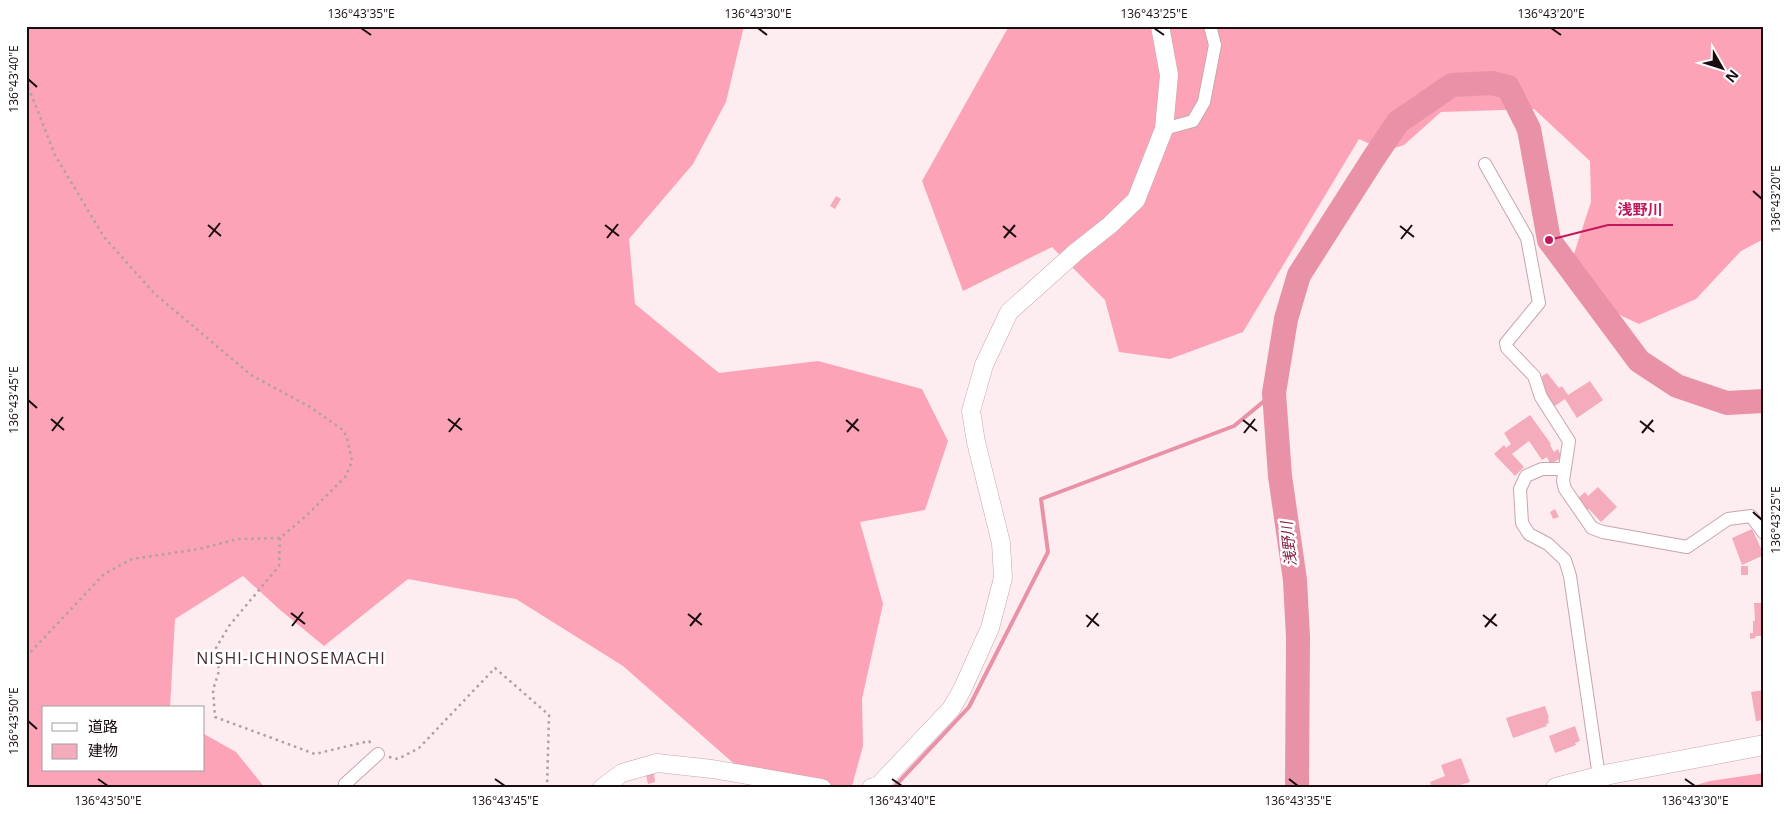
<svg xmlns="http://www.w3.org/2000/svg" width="1790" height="814" viewBox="0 0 1790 814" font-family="'Open Sans','Noto Sans JP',sans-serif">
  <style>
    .forest { fill: #fda3b8 }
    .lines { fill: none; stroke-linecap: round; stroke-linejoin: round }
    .stream { stroke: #e991a6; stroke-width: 4 }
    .river { stroke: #e991a6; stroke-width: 24 }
    .building { fill: #f4acbc }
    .street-casing { stroke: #c9a5ac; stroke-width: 14 }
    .secondary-casing { stroke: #c9a5ac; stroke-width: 19 }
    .primary-casing { stroke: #c9a5ac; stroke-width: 21 }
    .path { stroke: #aea0a3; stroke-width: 2.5; stroke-dasharray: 2.5 4; stroke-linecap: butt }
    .street { stroke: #fff; stroke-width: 12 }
    .secondary { stroke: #fff; stroke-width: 18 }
    .primary { stroke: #fff; stroke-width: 20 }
    .ticks { fill: none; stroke: #190d10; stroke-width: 2 }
    .labels { text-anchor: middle; stroke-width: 5; stroke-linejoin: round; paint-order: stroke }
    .water-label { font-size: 15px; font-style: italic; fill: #831d41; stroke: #fff }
    .quarter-label { font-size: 16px; letter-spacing: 1px; fill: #462a31; stroke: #fff }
    .leader { fill: none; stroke: #c2185b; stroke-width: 2 }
    .callout-dot { fill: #c2185b; stroke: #fff; stroke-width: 2 }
    .callout-label { font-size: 15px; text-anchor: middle; font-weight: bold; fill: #c2185b; stroke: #fff; stroke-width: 5; stroke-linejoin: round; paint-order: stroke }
    .neatline { fill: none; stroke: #190d10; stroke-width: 2 }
    .ticks-label { font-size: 12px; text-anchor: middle; fill: #190d10 }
  </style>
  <rect width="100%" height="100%" fill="#fdedf0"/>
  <path class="forest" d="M26 26H744L726 102 693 164 629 239 635 304 719 373 818 361 922 389 948 441 925 510 860 522 883 604 862 699 863 746 852 786 851 788H765L740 769 623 666 516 599 408 579 324 646 279 609 243 576 175 619 170 708H44V770H204V734L236 752 265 788H26Z
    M1009 26H1764V239L1741 251 1696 299 1639 324 1603 307 1570 266 1591 202 1590 161 1534 109 1441 112 1404 145 1385 151 1359 139 1243 332 1170 359 1119 352 1105 300 1052 247 963 291 922 181Z
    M1764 773V788H1686L1710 781Z"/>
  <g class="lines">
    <path class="stream" d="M896 785 969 707 1048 552 1041 499 1234 426 1274 393"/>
    <path class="river" d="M1297 788 1298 637 1295 580 1280 476 1274 393 1286 319 1299 275 1373 159 1398 122 1452 85 1492 83 1508 87 1529 129 1549 240 1639 361 1677 386 1727 403 1764 401"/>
  </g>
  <path class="building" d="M836 196 841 199 835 209 830 206Z
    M1547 373 1559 388 1562 386 1568 395 1590 381 1603 400 1577 418 1565 399 1555 406 1549 398 1547 400 1538 379Z
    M1530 415 1551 444 1550 445 1554 452 1558 449 1562 458 1550 464 1547 457 1542 460 1529 441 1512 454 1524 467 1515 476 1494 454 1504 445 1506 448 1511 444 1504 433Z
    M1598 487 1617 507 1601 522 1589 509 1587 511 1576 500 1585 492 1588 496Z
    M1555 509 1559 517 1553 519 1550 512Z
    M1752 529 1764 555 1742 565 1732 538Z
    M1741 566H1748V575H1741Z
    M1754 603H1764V636H1756L1755 638 1750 639V633H1753V621H1755Z
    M1764 690V720L1756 721 1751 692Z
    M1545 706 1549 718H1548L1549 723 1546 724 1547 726 1513 738 1506 718Z
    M1575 726 1580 741 1575 743 1576 745 1555 753 1549 736Z
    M1461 758 1470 782 1457 786V788H1432L1430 782 1445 776 1441 765Z
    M654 773 655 782 648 784 646 775Z"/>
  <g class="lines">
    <defs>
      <path id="street" d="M1164 129 1193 121 1204 102 1215 45 1210 26
        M1485 164 1527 238 1539 303 1506 343 1507 348 1534 376 1541 397 1569 441 1563 481 1565 489 1592 528 1603 532 1687 547 1728 519 1751 516 1764 533
        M1565 469H1542L1526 476 1520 489 1522 523 1529 534 1548 544 1565 560 1570 576 1599 777
        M344 788 345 784 378 754"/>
      <path id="secondary" d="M602 788 622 773 657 763 712 769 822 788
        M871 788 878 786 951 709 962 690 990 628 1003 578 1001 543 976 442 971 411 984 365 1009 312 1077 251 1110 225 1136 200 1164 129 1169 75 1160 26"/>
      <path id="primary" d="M1556 788 1610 774 1764 745"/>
    </defs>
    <use href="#street" class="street-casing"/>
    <use href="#secondary" class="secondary-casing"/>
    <use href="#primary" class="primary-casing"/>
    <path class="path" d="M26 81 55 155 104 237 155 294 251 375 310 407 343 430 347 438 352 461 346 476 306 516 280 538 238 539 199 549 132 559 104 574 26 657
      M280 538 279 566 229 626 216 648 219 671 213 690 215 717 315 754 369 741 371 744
      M389 757 398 759 419 748 495 668 549 715 547 788"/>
    <use href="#street" class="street"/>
    <use href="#secondary" class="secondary"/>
    <use href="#primary" class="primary"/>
  </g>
  <path class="ticks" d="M361 28 371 35M758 28 767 35M1154 28 1164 35M1551 28 1561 35M28 79 37 87M1753 191 1762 199M208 225 221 236M605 225 619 236M1003 226 1016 237M1400 226 1414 237M209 237 220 223M607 238 618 224M1004 238 1015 225M1401 239 1412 225M28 400 37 408M51 419 64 430M448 419 462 430M846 420 859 431M1243 420 1257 431M1640 421 1654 432M52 431 63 417M449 432 460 418M847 432 858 419M1244 433 1255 419M1642 433 1653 420M1753 512 1762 520M291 613 305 624M688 614 702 625M1086 615 1099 626M1483 615 1497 626M292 626 303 612M690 626 701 613M1087 627 1098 613M1485 627 1496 614M28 721 37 729M98 779 108 786M495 779 505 786M892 779 902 786M1289 779 1298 786M1685 779 1695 786"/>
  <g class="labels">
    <g class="water-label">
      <text transform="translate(1289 544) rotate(-96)" y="5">浅野川</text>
    </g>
    <g class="quarter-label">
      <text x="291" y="664">NISHI-ICHINOSEMACHI</text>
    </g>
  </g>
  <path class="leader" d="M1549 240L1608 225H1673"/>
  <circle class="callout-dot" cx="1549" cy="240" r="5"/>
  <g class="callout-label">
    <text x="1640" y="215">浅野川</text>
  </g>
  <rect width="1790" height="814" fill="none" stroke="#ffffff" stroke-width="55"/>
  <rect x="42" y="706" width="162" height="65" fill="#ffffff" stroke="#a39e9f"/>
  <rect x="52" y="723" width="25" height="8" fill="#ffffff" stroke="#a39e9f"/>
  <text x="88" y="732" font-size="15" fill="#190d10">道路</text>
  <rect x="52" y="744" width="25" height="15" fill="#f4acbc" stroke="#a39e9f"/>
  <text x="88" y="756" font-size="15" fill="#190d10">建物</text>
  <g transform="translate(1722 68) rotate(129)" stroke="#ffffff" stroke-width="4" paint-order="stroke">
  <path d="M0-4L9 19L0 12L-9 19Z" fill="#190d10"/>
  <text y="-8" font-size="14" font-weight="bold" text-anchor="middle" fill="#190d10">N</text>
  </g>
  <rect x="28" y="28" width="1734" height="758" class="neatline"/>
  <g class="ticks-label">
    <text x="361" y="18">136°43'35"E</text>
    <text x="758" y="18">136°43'30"E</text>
    <text x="1154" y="18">136°43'25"E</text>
    <text x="1551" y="18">136°43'20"E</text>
    <text transform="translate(14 79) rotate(-90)" y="4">136°43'40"E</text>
    <text transform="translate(1776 199) rotate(-90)" y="4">136°43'20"E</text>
    <text transform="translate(14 400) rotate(-90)" y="4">136°43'45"E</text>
    <text transform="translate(1776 520) rotate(-90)" y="4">136°43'25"E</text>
    <text transform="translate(14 721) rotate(-90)" y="4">136°43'50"E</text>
    <text x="108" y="805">136°43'50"E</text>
    <text x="505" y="805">136°43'45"E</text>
    <text x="902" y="805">136°43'40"E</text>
    <text x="1298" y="805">136°43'35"E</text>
    <text x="1695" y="805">136°43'30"E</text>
  </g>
</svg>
